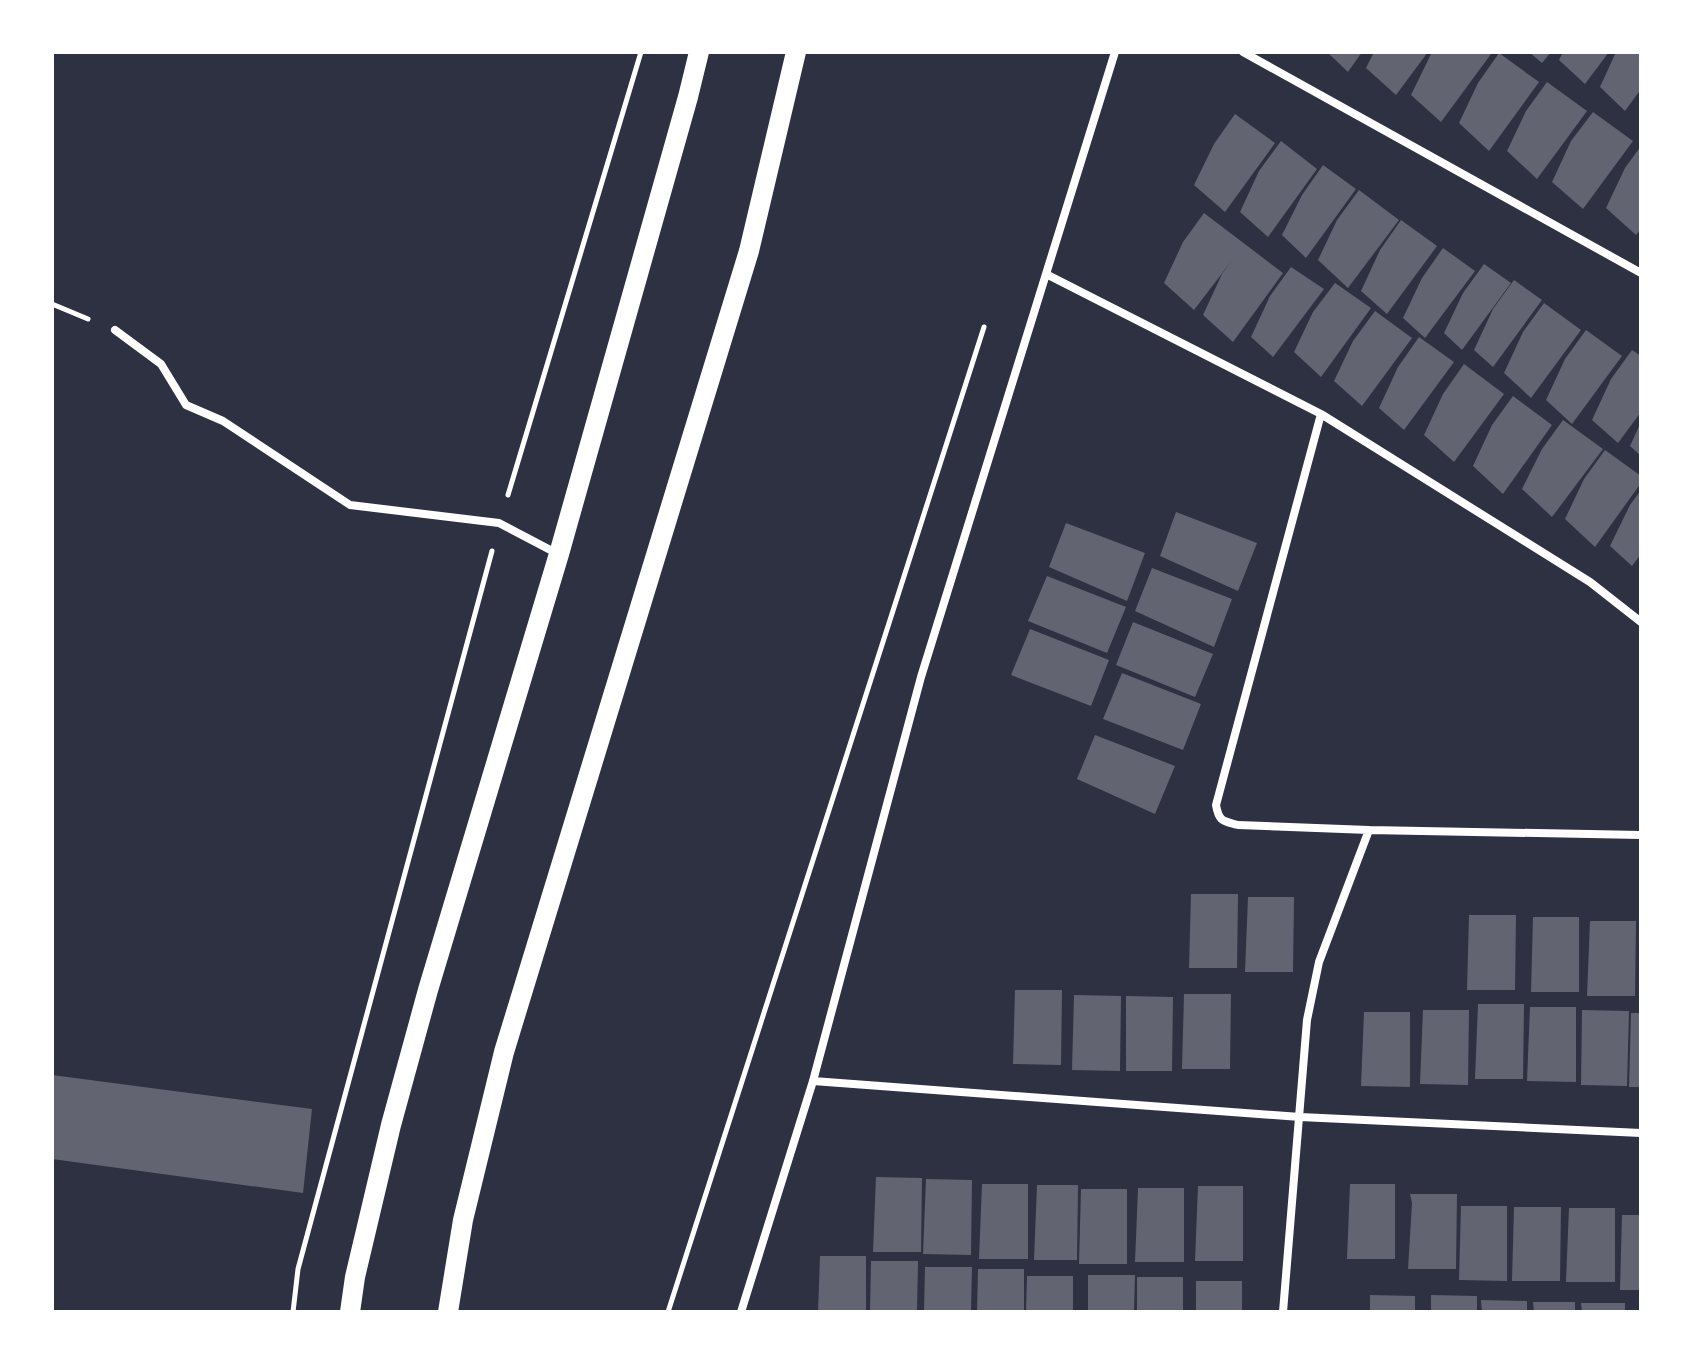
<svg xmlns="http://www.w3.org/2000/svg" width="1693" height="1364" viewBox="0 0 1693 1364" font-family="'Times New Roman',serif">
  <style>
    .building { fill: #626471 }
    .lines { fill: none; stroke-linecap: round; stroke-linejoin: round }
    .path { stroke: #fff; stroke-width: 5 }
    .minor { stroke: #fff; stroke-width: 8 }
    .primary { stroke: #fff; stroke-width: 20 }
  </style>
  <rect width="100%" height="100%" fill="#2d3142"/>
  <path class="building" d="M1327 52H1362L1348 72Z
    M1374 52H1428L1396 95 1366 68Z
    M1432 52H1488L1491 54 1441 122 1411 95Z
    M1529 52H1551L1542 63Z
    M1563 52H1609L1585 84 1559 60Z
    M1616 52H1641V89L1625 111 1600 87Z
    M1499 53 1539 82 1489 151 1459 123 1478 83Z
    M1547 82 1587 111 1537 179 1507 151 1526 111Z
    M1593 112 1633 141 1583 209 1552 182 1571 141Z
    M1235 114 1275 143 1225 212 1194 185 1214 144Z
    M1281 141 1317 169 1268 237 1240 212 1259 171Z
    M1641 146V229L1636 235 1606 208 1625 168Z
    M1323 165 1356 189 1306 258 1282 235 1302 195Z
    M1359 190 1399 220 1348 288 1318 260 1337 220Z
    M1204 213 1283 273 1233 342 1203 315 1222 274 1233 259 1194 310 1164 283 1183 242Z
    M1401 220 1437 246 1387 314 1361 291 1380 250Z
    M1443 248 1475 271 1425 338 1403 318 1422 278Z
    M1484 264 1511 283 1462 350 1444 333 1463 293Z
    M1291 267 1324 289 1273 357 1251 337 1270 296Z
    M1514 280 1542 300 1493 367 1474 350 1493 309Z
    M1335 283 1371 308 1321 377 1294 352 1313 312Z
    M1544 303 1581 330 1531 398 1504 373 1523 332Z
    M1375 311 1412 338 1362 406 1334 381 1353 341Z
    M1586 330 1622 356 1572 424 1546 400 1565 359Z
    M1419 337 1454 362 1404 430 1379 408 1398 367Z
    M1632 350 1641 356V412L1618 443 1592 420 1611 379Z
    M1464 364 1504 394 1454 462 1424 435 1443 394Z
    M1513 396 1552 425 1503 494 1473 466 1492 425Z
    M1563 420 1603 449 1552 517 1522 489 1542 449Z
    M1641 422V456L1630 446Z
    M1605 450 1641 476V483L1595 547 1565 519 1584 479Z
    M1641 490V554L1632 566 1610 546 1630 505Z
    M1176 512 1257 543 1238 591 1160 556Z
    M1066 523 1145 553 1127 601 1049 567Z
    M1152 568 1232 599 1214 647 1135 611Z
    M1047 576 1126 607 1107 653 1028 621Z
    M1133 622 1213 654 1195 697 1116 665Z
    M1030 629 1109 660 1091 706 1011 675Z
    M1122 673 1201 704 1183 750 1103 719Z
    M1095 735 1175 766 1155 814 1077 779Z
    M1191 894H1238L1237 968H1189Z
    M1248 897H1294L1293 972H1245Z
    M1469 915H1516L1515 990H1467Z
    M1533 917H1579V992H1531Z
    M1590 921H1636L1635 996H1587Z
    M1015 990H1062L1061 1065 1013 1064Z
    M1184 994H1231L1230 1069H1182Z
    M1074 995 1121 996 1120 1071 1072 1070Z
    M1126 996 1173 997 1172 1071H1126Z
    M1478 1004H1524L1523 1079H1475Z
    M1530 1007H1576V1082L1527 1081Z
    M1423 1010H1469L1468 1085 1420 1084Z
    M1582 1010 1629 1011 1627 1086 1581 1085Z
    M1364 1012H1410V1087L1361 1086Z
    M1631 1013H1641V1087H1629Z
    M52 1075 312 1109 303 1193 52 1159Z
    M876 1177 922 1178 921 1252H873Z
    M926 1179 972 1180 971 1255 923 1254Z
    M982 1184H1028V1259H979Z
    M1350 1184H1395V1259H1347Z
    M1037 1185H1078L1077 1260H1034Z
    M1198 1186H1243V1261H1195Z
    M1138 1188H1184V1262H1135Z
    M1081 1189H1127V1264H1079Z
    M1410 1194H1457L1456 1269H1408L1412 1203Z
    M1461 1206H1507V1281L1459 1280Z
    M1514 1207H1561L1560 1281H1512Z
    M1569 1208H1615V1282H1566Z
    M1622 1215H1641V1290H1620Z
    M820 1256H866V1312H818Z
    M871 1261H918L917 1312H870Z
    M925 1267H972L971 1312H924Z
    M978 1269H1024V1312H977Z
    M1088 1275H1135L1134 1312H1088Z
    M1027 1276H1073V1312H1026Z
    M1137 1277H1183V1312H1137Z
    M1196 1281H1242V1312H1196Z
    M1370 1295 1415 1296V1312H1370Z
    M1431 1295 1477 1296V1312H1431Z
    M1481 1300 1527 1301V1312H1482Z
    M1533 1302H1575V1312H1534Z
    M1581 1303H1625V1312H1582Z"/>
  <g class="lines">
    <path class="path" d="M52 304 88 319
      M508 495 641 52
      M293 1312 298 1269 492 551
      M668 1312 984 327"/>
    <path class="minor" d="M1243 52 1641 273
      M1046 274 1115 52
      M115 330 161 364 186 405 223 421 350 505 499 523 558 554
      M1321 414 1216 805C1219 822 1223 821 1238 825L1369 830
      M813 1081 1300 1117 1641 1133
      M741 1312 813 1081 921 677 1046 274 1321 414 1590 582 1641 622
      M1283 1312 1307 1020 1319 962 1369 830 1641 835"/>
    <path class="primary" d="M350 1312 355 1277 391 1125 428 990 559 554 688 97 699 52
      M448 1312 463 1220 504 1052 749 251 796 52"/>
  </g>
  <rect width="1693" height="1364" fill="none" stroke="#ffffff" stroke-width="108"/>
</svg>
